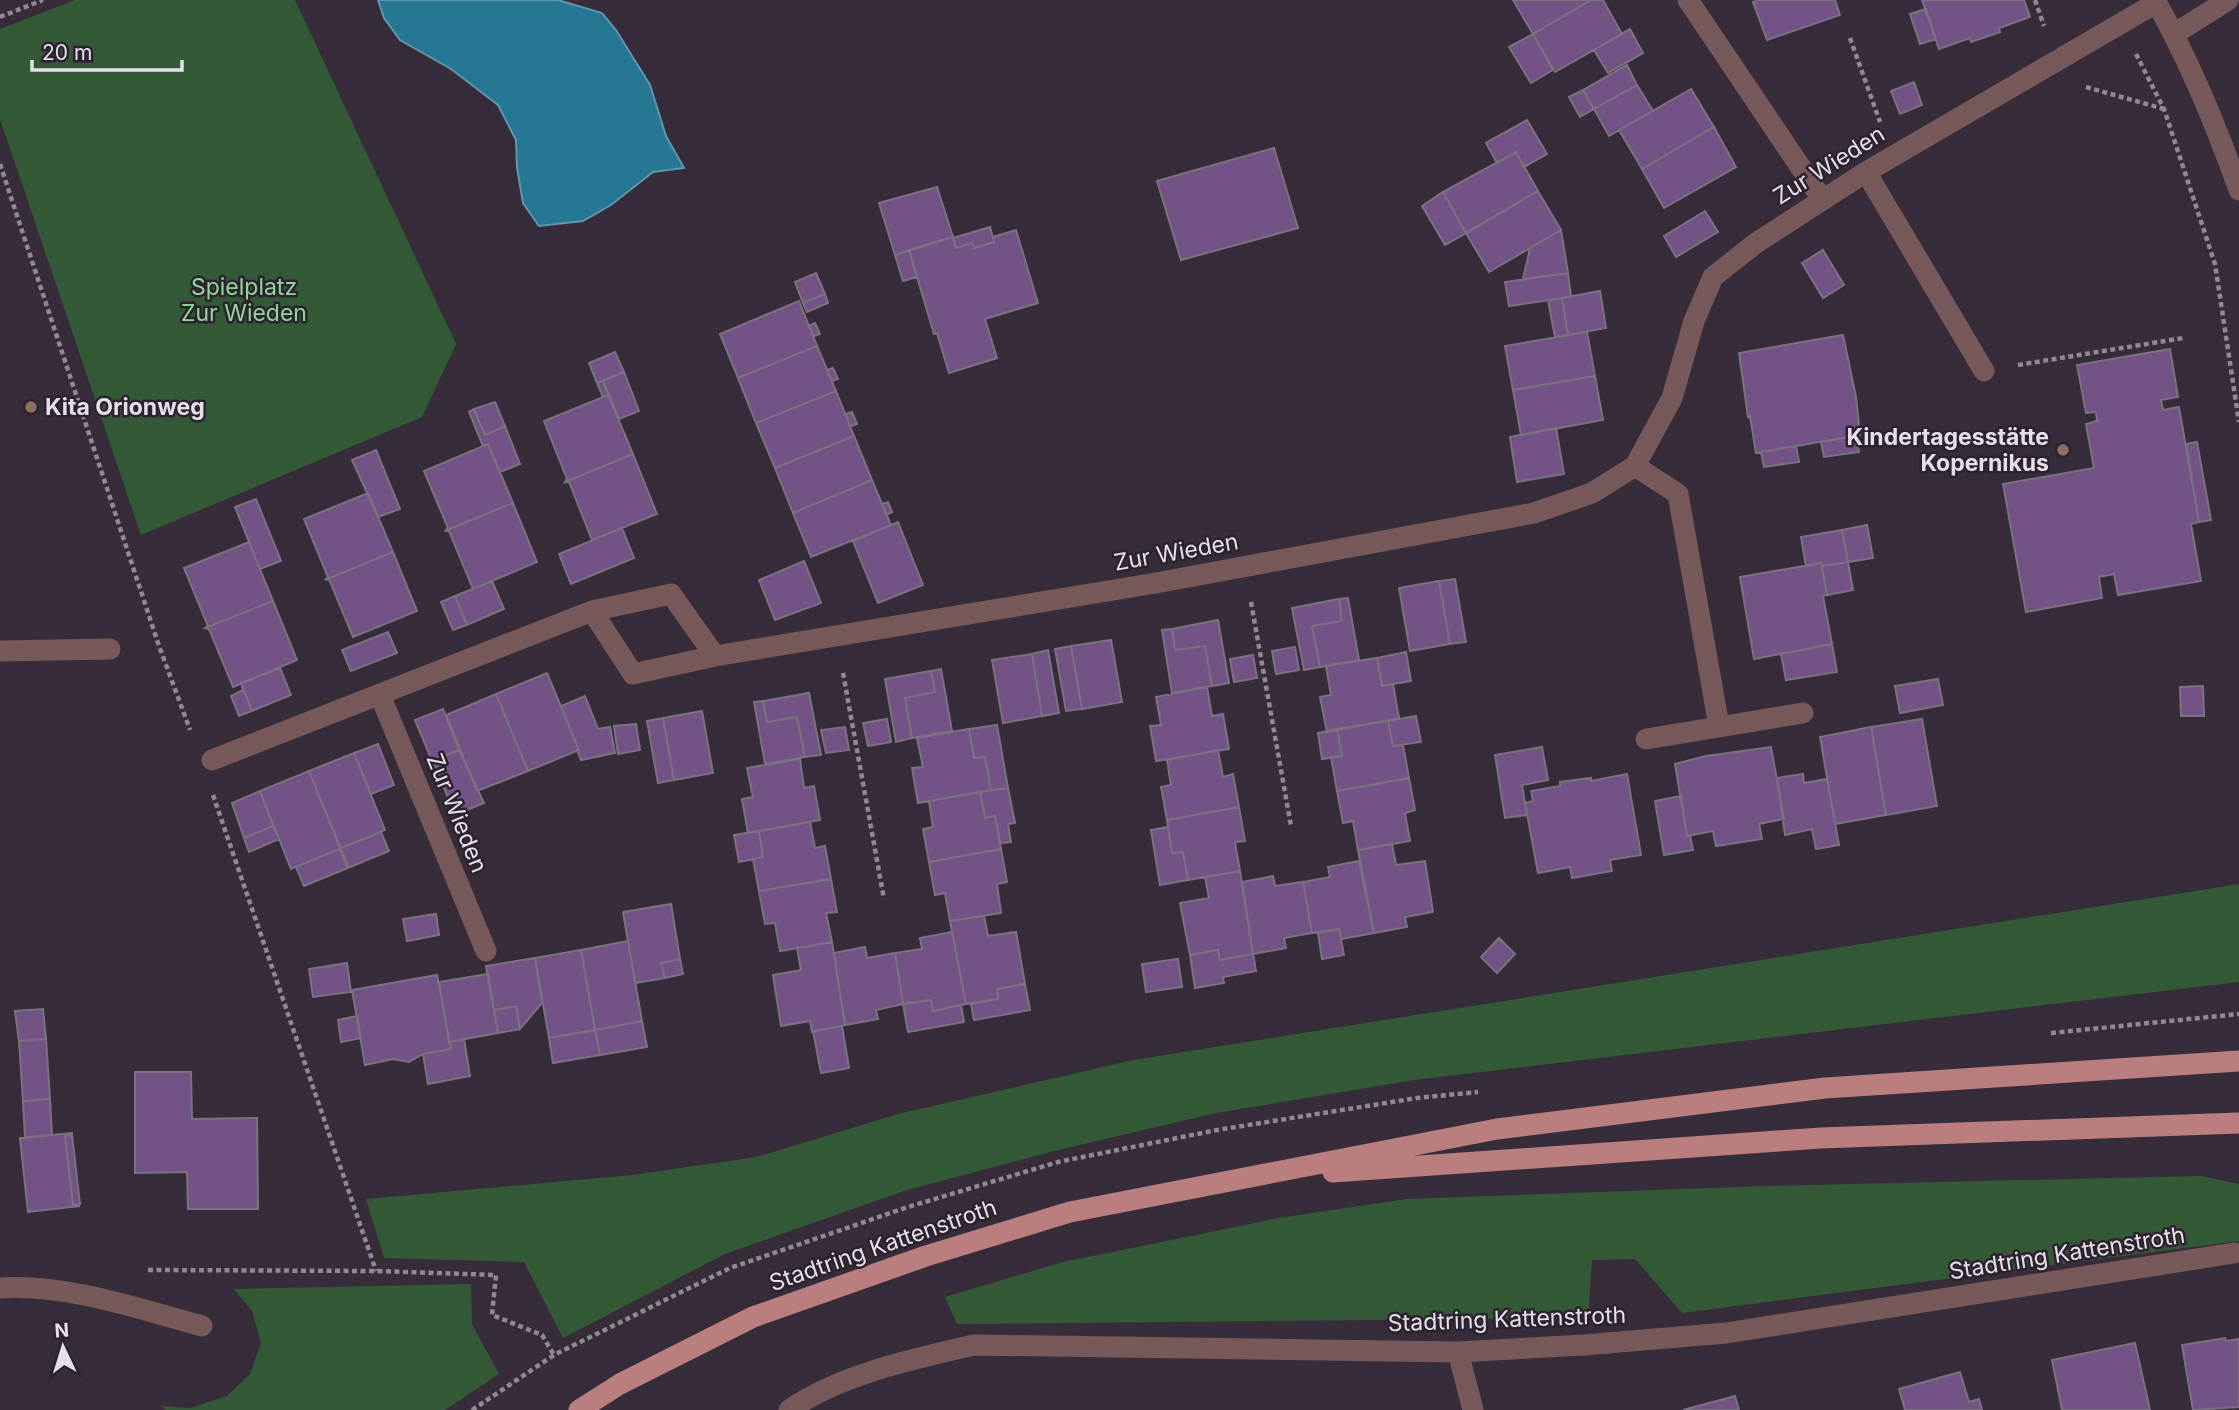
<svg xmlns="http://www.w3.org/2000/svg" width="2239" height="1410" viewBox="0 0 2239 1410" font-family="Inter,sans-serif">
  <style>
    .green { fill: #335937 }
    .water { fill: #257794; stroke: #5f96ad; stroke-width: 2 }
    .building { fill: #735286; stroke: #7b7281; stroke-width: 2 }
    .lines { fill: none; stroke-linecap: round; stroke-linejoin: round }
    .path { stroke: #908892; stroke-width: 4.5; stroke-dasharray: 5 3.5; stroke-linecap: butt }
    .minor { stroke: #775959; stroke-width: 21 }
    .major { stroke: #ba7e7f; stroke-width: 21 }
    .education-dot { fill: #8d6e63; stroke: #2d2330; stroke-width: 2.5 }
    .labels { text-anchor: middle; stroke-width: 5; stroke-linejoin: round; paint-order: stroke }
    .street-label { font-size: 23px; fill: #e5dfe7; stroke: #2d2330 }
    .park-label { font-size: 23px; fill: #8ed895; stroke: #2d2330 }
    .poi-label { font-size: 23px; font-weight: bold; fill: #e5dfe7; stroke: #2d2330; text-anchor: start }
  </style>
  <rect width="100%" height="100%" fill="#372d3a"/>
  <path class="green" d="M75 0H295L456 344 422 417 141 535 0 119V29Z
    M2239 884V982L1414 1080 1216 1113 1054 1151 904 1191 725 1254 563 1338 524 1262 384 1258 366 1199 632 1175 757 1157 898 1114 1133 1060Z
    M2201 1176 2239 1184V1241L1682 1313 1635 1259 1592 1260 1588 1318 957 1324 945 1297 1063 1262 1279 1218 1406 1199 1766 1186Z
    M471 1284 472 1324 499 1374 445 1410H166L161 1406 191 1408 227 1396 250 1374 261 1343 252 1311 234 1289Z"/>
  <path class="water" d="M378 0H558L602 13 616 30 650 85 666 136 684 168 653 172 611 205 583 221 539 226 523 203 517 168 516 140 498 105 451 69 400 40 384 18Z"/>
  <path class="building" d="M1513 0H1591L1533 34Z
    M1591 0H1603L1622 34 1555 72 1533 34Z
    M1758 0H1835L1840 15 1767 40 1753 2Z
    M1922 0H2024L2030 17 1999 28 2000 32 1971 42 1970 38 1939 49Z
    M1926 9 1936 39 1920 44 1910 14Z
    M1630 29 1643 53 1608 73 1594 50Z
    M1533 34 1553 70 1531 83 1509 47Z
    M1627 65 1637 85 1594 109 1583 90Z
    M1914 82 1922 105 1900 114 1891 91Z
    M1637 85 1653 111 1609 136 1594 109Z
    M1691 89 1714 127 1642 169 1619 130Z
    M1583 90 1594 109 1580 117 1569 97Z
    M1527 120 1547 154 1524 167 1516 152 1497 163 1486 143Z
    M1714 127 1736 167 1664 208 1642 169Z
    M1274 148 1298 228 1181 260 1157 181Z
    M1516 152 1538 191 1466 233 1443 192Z
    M937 187 953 237 895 255 879 203Z
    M1538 191 1561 230 1489 272 1466 233Z
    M1443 192 1466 233 1445 245 1422 206Z
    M1705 211 1718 232 1676 257 1664 236Z
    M990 227 994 242 974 248 972 243 956 248 953 238Z
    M1016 230 1038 303 985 319 997 358 949 373 937 333 934 334 909 250 953 237 956 248 972 243 974 248 994 242 993 237Z
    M1561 230 1568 273 1523 279 1530 248Z
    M909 250 917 277 903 281 895 255Z
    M1823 250 1844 285 1823 298 1802 263Z
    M816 273 825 294 803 303 795 282Z
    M1568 273 1571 297 1509 306 1505 282Z
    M1600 291 1606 328 1568 335 1562 298Z
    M825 294 828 303 807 312 803 303Z
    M1562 298 1568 335 1555 337 1548 300Z
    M799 301 817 346 738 378 720 334Z
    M815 323 820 334 814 336 809 326Z
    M1587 332 1595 376 1513 390 1505 346Z
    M1843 335 1856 397 1860 435 1756 453 1750 416 1748 417 1739 353Z
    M817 346 836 391 756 423 738 378Z
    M2170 349 2178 397 2161 400 2163 410 2179 407 2199 522 2191 524 2201 581 2118 595 2114 574 2099 577 2102 598 2026 612 2003 484 2094 468 2086 424 2097 421 2096 412 2086 413 2077 365Z
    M615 352 624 372 597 383 589 363Z
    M833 368 838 379 832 381 827 370Z
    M624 372 639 411 619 419 603 381Z
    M1595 376 1603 420 1521 435 1513 390Z
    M603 381 608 395 603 397 597 383Z
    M836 391 854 436 775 468 756 423Z
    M608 395 633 454 565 482 567 479 544 421Z
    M495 402 505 426 485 435 474 409Z
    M474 409 485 435 505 426 520 464 500 472 488 444 483 446 469 412Z
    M852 412 857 424 850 427 846 414Z
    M1556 428 1564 474 1517 482 1510 437Z
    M854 436 872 480 793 513 775 468Z
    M1856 436 1859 452 1824 457 1821 442Z
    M2197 442 2211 520 2199 522 2186 444Z
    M488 444 513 503 445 531 448 528 424 471Z
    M1796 446 1799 462 1764 467 1761 452Z
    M376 450 400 509 378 517 352 460Z
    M633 454 657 514 592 540 569 482H565Z
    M872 480 891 525 811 557 793 513Z
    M368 493 393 552 325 580 328 577 304 519Z
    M256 499 281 561 260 569 235 507Z
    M888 502 892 512 886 515 882 504Z
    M513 503 537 562 473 589 449 531H445Z
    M898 522 923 585 878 603 853 541Z
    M1867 525 1873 558 1848 562 1842 530Z
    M622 528 634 558 571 584 559 554Z
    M1842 530 1848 562 1822 566 1821 563 1806 566 1801 537Z
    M249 542 273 601 205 628 208 626 184 568Z
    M393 552 417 611 353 637 329 579 325 580Z
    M804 561 821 603 775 620 759 580Z
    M1848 562 1853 590 1827 595 1822 566Z
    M1821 563 1827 595 1823 596 1832 644 1754 659 1740 577Z
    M1455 579 1466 642 1450 644 1439 581Z
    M492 581 504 609 467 625 455 596Z
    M1439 581 1450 644 1410 651 1399 588Z
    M455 596 467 625 453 630 441 602Z
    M1348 598 1359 660 1320 667 1312 626 1342 621 1339 599Z
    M1339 599 1342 621 1312 626 1320 667 1304 670 1292 608Z
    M273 601 297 660 233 687 209 629 205 628Z
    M1218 620 1229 683 1212 686 1205 646 1175 650 1172 629Z
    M1172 629 1175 650 1205 646 1212 686 1172 693 1162 630Z
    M388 632 397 653 351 671 342 650Z
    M1111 640 1122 702 1082 709 1071 646Z
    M1832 644 1837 672 1786 680 1781 654Z
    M1071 646 1082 709 1066 711 1055 649Z
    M1295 647 1299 670 1276 674 1272 651Z
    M1048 650 1059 713 1042 716 1032 654Z
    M1406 652 1411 681 1382 686 1377 658Z
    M1032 654 1042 716 1003 723 992 660Z
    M1253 655 1257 678 1234 682 1230 659Z
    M1377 658 1382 686 1393 684 1399 718 1327 732 1320 697 1331 695 1326 666Z
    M280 668 291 695 252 711 241 683Z
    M941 669 952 731 912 738 905 698 935 692 931 671Z
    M931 671 935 692 905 698 912 738 896 742 885 679Z
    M547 673 579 750 528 771 496 694Z
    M1938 679 1943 705 1900 713 1895 686Z
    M241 683 252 711 239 716 231 696 243 690Z
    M2203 686 2204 716H2181L2180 687Z
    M1207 687 1212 716 1223 714 1229 749 1156 761 1150 726 1161 725 1156 697Z
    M809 693 821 755 805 757 797 717 767 722 763 701Z
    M496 694 528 771 477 791 446 715Z
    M585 696 598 729 610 727 615 753 581 760 577 750H579L561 706Z
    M763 701 767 722 797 717 805 757 765 764 754 702Z
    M443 709 459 750 432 761 415 720Z
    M702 711 713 773 674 780 663 718Z
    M1416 716 1421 742 1393 746 1388 721Z
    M663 718 674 780 658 783 647 721Z
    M887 719 891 742 868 746 863 723Z
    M1922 719 1937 806 1886 815 1871 727Z
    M1388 721 1393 746 1403 745 1409 778 1337 791 1331 757 1342 756 1337 729Z
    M636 724 640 750 618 754 614 726Z
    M997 725 1008 788 991 790 985 757 974 758 969 729Z
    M845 727 849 750 826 753 821 730Z
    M1871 727 1886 815 1835 824 1820 737Z
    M969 729 974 758 985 757 991 790 918 803 912 768 923 767 917 738Z
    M1337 729 1342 756 1322 759 1318 733Z
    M378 744 394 785 371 794 354 753Z
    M1542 747 1548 780 1522 785 1527 815 1505 818 1495 755Z
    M1771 747 1784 819 1759 824 1762 839 1716 846 1713 831 1687 836 1675 764 1706 756Z
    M459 750 484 803 455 815 433 761Z
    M1218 750 1223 777 1233 774 1239 807 1167 820 1161 787 1171 785 1167 760Z
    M354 753 385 830 341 848 348 866 309 771Z
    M800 759 804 788 814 786 820 820 748 833 742 799 753 797 747 768Z
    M309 771 340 848 348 866 339 849 291 869 260 791Z
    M1627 774 1641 855 1610 860 1612 871 1572 878 1570 867 1538 873 1525 803 1533 801 1531 791 1560 786V782L1591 778V781Z
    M1803 774 1804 783 1827 779 1839 845 1816 849 1812 829 1785 835 1777 778Z
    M1409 778 1415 810 1405 813 1410 841 1358 850 1353 821 1343 823 1337 791Z
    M1008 788 1015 823 1008 824 1011 842 1000 843 995 816 985 818 980 792Z
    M260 791 273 826 244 838 232 803Z
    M980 792 985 818 995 816 1001 849 929 862 923 829 933 827 929 801Z
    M1681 796 1687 836 1690 835 1693 850 1664 855 1655 801Z
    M1239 807 1245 841 1235 842 1240 871 1188 880 1183 852 1172 853 1167 820Z
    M810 822 815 848 825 846 831 879 759 891 753 859 763 857 759 831Z
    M273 826 279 839 249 852 244 838Z
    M1168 827 1172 853 1183 852 1188 880 1160 885 1151 830Z
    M759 831 763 857 739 862 734 835Z
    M381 832 389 851 348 868 341 848Z
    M1392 844 1396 865 1425 861 1433 912 1405 917 1407 927 1374 933 1358 850Z
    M339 849 348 868 304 886 296 867Z
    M1001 849 1007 882 997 884 1001 913 950 921 945 893 935 895 929 862Z
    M1359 861 1374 933 1341 939 1339 929 1312 933 1303 882 1330 877 1328 867Z
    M1240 871 1253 954 1220 960 1218 950 1190 955 1180 903 1209 898 1205 877Z
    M1273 876 1275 886 1303 882 1312 933 1284 938 1286 948 1253 954 1242 882Z
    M831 879 837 912 826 913 832 942 780 951 775 923 765 924 759 891Z
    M671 904 680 959 661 963 665 978 635 983 623 912Z
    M436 914 439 935 407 941 403 919Z
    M984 916 988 936 1016 932 1025 984 997 989 998 999 966 1004 950 921Z
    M1339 929 1344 955 1322 959 1318 933Z
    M952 932 966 1004 933 1011 931 1000 903 1004 895 953 922 949 920 938Z
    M1499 938 1515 954 1497 973 1481 957Z
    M628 941 642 1021 595 1030 581 950Z
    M832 942 845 1025 812 1032 810 1021 781 1026 773 975 801 970 797 948Z
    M865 947 867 958 895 953 903 1004 876 1010 878 1019 845 1025 834 953Z
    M581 950 595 1030 549 1038 535 958Z
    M1218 950 1220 960 1253 954 1256 971 1223 977 1224 983 1195 988 1190 955Z
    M535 958 542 1003 520 1029 516 1006 494 1010 486 966Z
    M680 959 683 974 665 978 661 963Z
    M1178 959 1182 987 1146 992 1142 964Z
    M347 963 351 992 313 997 309 969Z
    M488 974 498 1033 449 1042 439 982Z
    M437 975 451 1049 423 1054 409 1062 393 1059 365 1065 352 990Z
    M1025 984 1030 1010 974 1020 971 1004 998 999 997 989Z
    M931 1000 933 1011 961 1005 964 1022 908 1032 903 1004Z
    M516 1006 520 1029 498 1033 494 1010Z
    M43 1009 46 1039 19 1041 15 1011Z
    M357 1016 361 1038 341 1042 338 1020Z
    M642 1021 647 1047 600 1055 595 1030Z
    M842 1026 849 1068 821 1073 813 1031Z
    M595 1030 600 1055 553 1063 549 1038Z
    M46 1039 50 1099 23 1101 19 1041Z
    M464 1039 470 1076 428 1084 423 1054 451 1049 449 1042Z
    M135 1072H191L192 1119 257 1118 258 1209H188L187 1172 135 1173Z
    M50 1099 52 1135 25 1138 23 1101Z
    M72 1133V1135L65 1136 73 1205 80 1206 28 1212 20 1138Z
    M72 1135 80 1204 73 1205 65 1136Z
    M2225 1338 2226 1341 2239 1339V1407L2193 1410 2182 1345Z
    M2135 1343 2150 1410H2062L2052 1360Z
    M1960 1372 1969 1402 1979 1399 1982 1410H1905L1899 1389Z
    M1735 1396 1739 1410H1683Z"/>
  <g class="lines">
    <path class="path" d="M2035 0 2044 26
      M0 17 43 0
      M1850 38 1880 122
      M2136 54 2164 109 2215 264 2239 422
      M2086 87 2164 109
      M0 164 158 643 190 730
      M2018 365 2183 338
      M1251 602 1291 826
      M843 673 884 899
      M213 795 376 1271
      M2051 1033 2239 1014
      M148 1270 376 1271 496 1275 492 1315 542 1335 554 1355
      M472 1410 554 1355 730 1268 908 1207 1058 1162 1217 1130 1417 1098 1478 1092"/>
    <path class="minor" d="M1688 0 1822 199
      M2155 0C2189 60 2216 125 2239 190
      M2174 34 2228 0
      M1866 172 1984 371
      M1635 466 1678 494 1719 726
      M592 611 633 674 715 656 1156 583 1534 513 1592 493 1635 466 1672 398 1694 321 1713 277 1756 243 1866 172 2156 3
      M0 651 110 649
      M380 695 486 951
      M1646 739 1803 713
      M212 760 592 611 671 594 715 656
      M0 1288C68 1284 136 1308 202 1326
      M1458 1352 1473 1410
      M789 1410C840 1374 914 1359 974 1345L1458 1352 1584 1345 1726 1333 2234 1253"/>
    <path class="major" d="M1333 1172 1821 1138 2239 1123
      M579 1410 620 1384 753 1317 926 1256 1070 1212 1497 1129 1825 1088 2239 1061"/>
  </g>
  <g class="education-dot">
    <circle cx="31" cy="407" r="7"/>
    <circle cx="2063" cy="450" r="7"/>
  </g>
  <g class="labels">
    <g class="street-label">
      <text transform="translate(1829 165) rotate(-32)" y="8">Zur Wieden</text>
      <text transform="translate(1176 552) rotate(-10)" y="8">Zur Wieden</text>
      <text transform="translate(457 813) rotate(68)" y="8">Zur Wieden</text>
      <text transform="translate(883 1245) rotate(-19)" y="8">Stadtring Kattenstroth</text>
      <text transform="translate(2067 1253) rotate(-9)" y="8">Stadtring Kattenstroth</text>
      <text transform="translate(1507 1319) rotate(-2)" y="8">Stadtring Kattenstroth</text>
    </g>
    <g class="park-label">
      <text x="244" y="295">Spielplatz<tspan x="244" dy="26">Zur Wieden</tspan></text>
    </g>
    <g class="poi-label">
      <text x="45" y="415">Kita Orionweg</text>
      <text x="2049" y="445" text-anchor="end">Kindertagesstätte<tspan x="2049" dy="26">Kopernikus</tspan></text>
    </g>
  </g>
  <g transform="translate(63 1347) rotate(356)" stroke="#2d2330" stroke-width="5" paint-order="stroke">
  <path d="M0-5L12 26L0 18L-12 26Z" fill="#e5dfe7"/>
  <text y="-10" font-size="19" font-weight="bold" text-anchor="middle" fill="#e5dfe7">N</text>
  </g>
  <path d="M32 60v10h150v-10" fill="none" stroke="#e5dfe7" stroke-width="3.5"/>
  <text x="42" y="60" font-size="21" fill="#e5dfe7" stroke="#2d2330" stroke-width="5" paint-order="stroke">20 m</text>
</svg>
